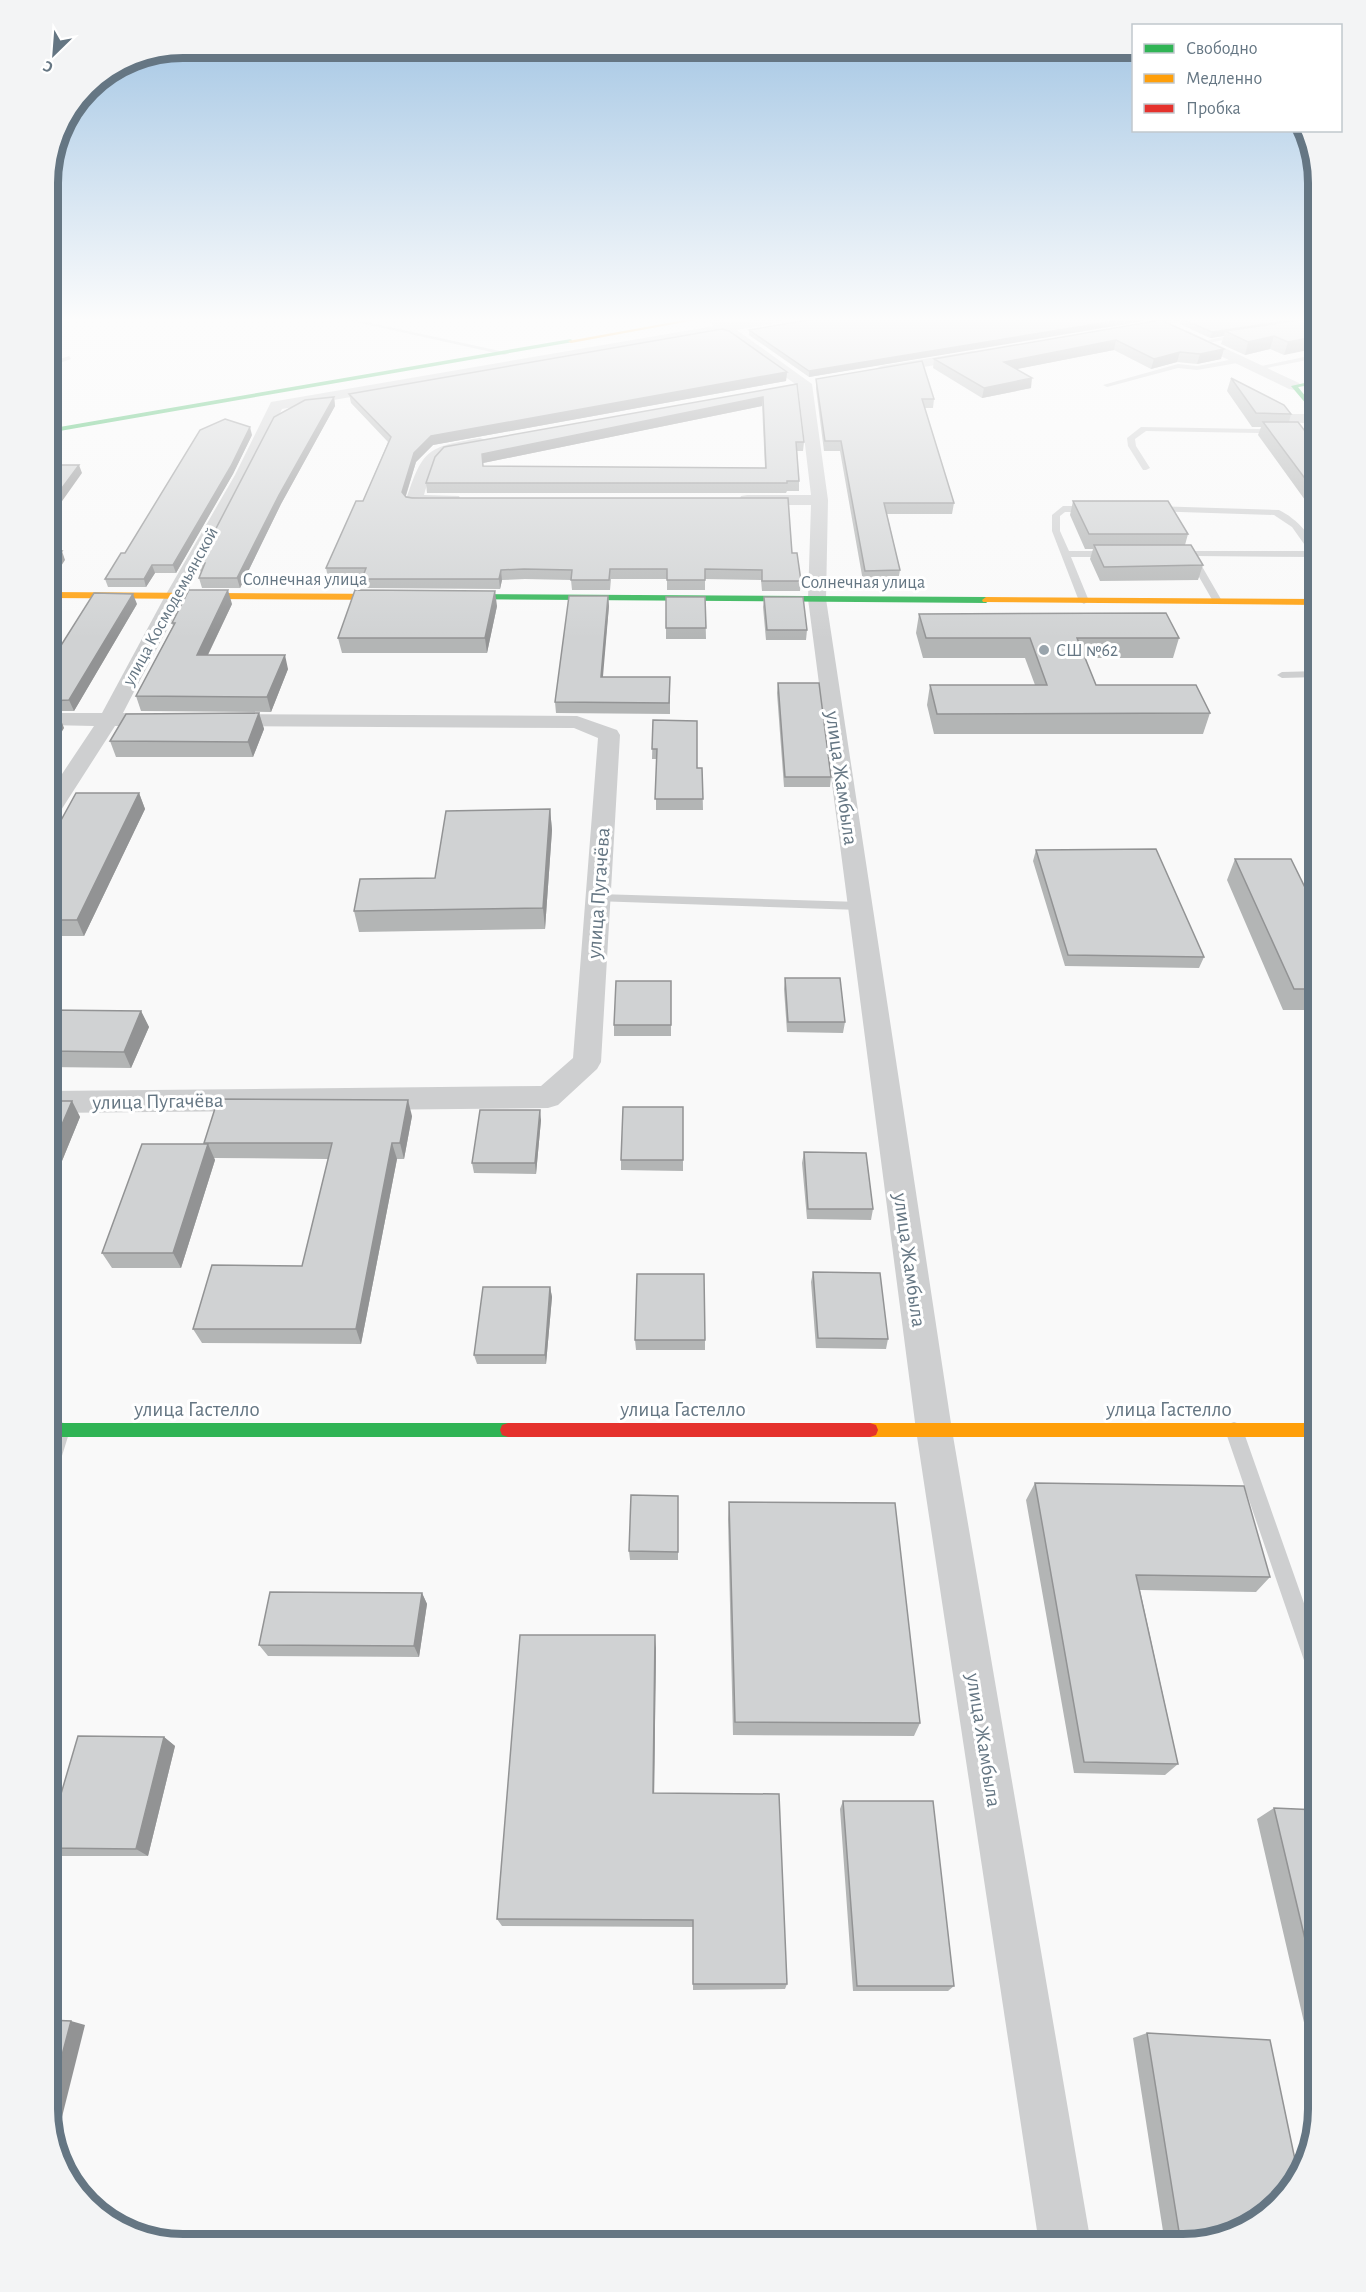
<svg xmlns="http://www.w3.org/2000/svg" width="1366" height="2292" viewBox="0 0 1366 2292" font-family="'Alegreya Sans',sans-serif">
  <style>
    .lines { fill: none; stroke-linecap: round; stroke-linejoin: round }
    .lane { fill: #cecfd0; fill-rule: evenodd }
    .street { fill: #cecfd0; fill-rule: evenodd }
    .fast { fill: #30b455; fill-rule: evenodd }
    .slow { fill: #ff9f0a; fill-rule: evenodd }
    .jam { fill: #e5322d; fill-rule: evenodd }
    .wall { fill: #b3b5b5; fill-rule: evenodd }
    .shaded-wall { fill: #929394 }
    .building { fill: #d0d2d3; stroke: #929394; stroke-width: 1.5; fill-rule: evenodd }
    .poi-dot { fill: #99a4ac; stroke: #fff; stroke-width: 2 }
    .labels { text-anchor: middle; stroke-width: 6; stroke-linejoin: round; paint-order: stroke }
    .far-street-label { font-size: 18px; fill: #657683; stroke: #fff }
    .far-poi-label { font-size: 18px; fill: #657683; stroke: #fff; text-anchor: start }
    .street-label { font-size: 21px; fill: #657683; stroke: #fff }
    .rim { fill: none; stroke: #657683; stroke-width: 8 }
  </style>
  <rect width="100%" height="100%" fill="#f9f9f9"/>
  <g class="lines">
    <path class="lane" d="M342 319H353L509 353 505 355Z
      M1241 333 1243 336 1203 344 1200 342Z
      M1318 354V358L1256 370 1252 368Z
      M69 356 71 359 48 367V363Z
      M1240 358 1243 362 1197 370 1178 368 1107 387 1103 385 1178 364 1197 366Z
      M1141 427 1318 430V434L1146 431 1135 439 1136 446 1150 468 1146 470H1143L1128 446 1127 438Z
      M1063 506H1090L1094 509 1090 512H1065L1060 516V531L1069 551H1111L1116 554 1111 557H1071L1089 601 1084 604 1079 601 1052 531V515Z
      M1153 506 1279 510C1296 518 1318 540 1318 560L1313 557 1196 556 1222 601 1214 603 1187 556 1174 555V551H1309L1292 527 1274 515 1150 511V507Z
      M1318 671V677L1282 678 1277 675 1282 672Z
      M598 894 860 902 866 906 860 910 594 901 592 898 594 895Z
      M61 1422 67 1424 70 1430 57 1472 54 1478 48 1481V1443L55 1424Z
      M1234 1422 1240 1424 1243 1430 1318 1643V1682L1311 1679 1308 1672 1225 1430 1228 1424Z"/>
    <path class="street" d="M707 319H721L728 323 756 319H783L777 323 737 330 812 384 828 500 826 599 952 1430 1091 2244H1039L916 1430 808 599 811 505H747L741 504 739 500 741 496 747 495H811L798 386 723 332 282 409C234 513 175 611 123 713L171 715 174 720 171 725 163 726H115L56 818 48 820V795L94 726 48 725V713H102L165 596 235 475 271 402 714 326Z
      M1158 319H1181L1179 322 1124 334 1117 330 1119 327Z
      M1186 330 1299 383 1301 386 1294 390 1289 389 1181 337 1179 334Z
      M973 351 978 352 980 355 978 358 881 374 874 370 881 366Z
      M1292 414H1318V424L1287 422 1284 419Z
      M480 438 486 440 488 443 486 446C442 457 439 448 424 495L459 496 461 500 459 504H408L406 500C423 449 427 447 480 438Z
      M220 714 577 716 617 730 620 735 601 1062 597 1069 558 1105 548 1108 48 1113V1091L541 1086 573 1058 598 738 574 728 220 726 212 725 209 720 212 715Z"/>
    <path class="fast" d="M571 339 573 342 48 433V429Z
      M1318 380V384L1298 387 1318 412V418L1291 386Z
      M450 594 986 597 990 600 986 603 447 599V595Z
      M48 1423H508L514 1425 516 1430 514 1435 508 1437H48Z"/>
    <path class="slow" d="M690 319H701L571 343 568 341Z
      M48 592 398 594 402 597 398 600 48 598Z
      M986 597 1318 599V605L983 602 982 600Z
      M870 1423H1318V1437H870L864 1435 862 1430 864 1425Z"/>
    <path class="jam" d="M508 1423H870L876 1425 878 1430 876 1435 870 1437H508L502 1435 500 1430 502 1425Z"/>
  </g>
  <path class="wall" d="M1181 319 1291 321 1307 319 1284 355 1270 349 1245 355 1221 344 1224 336 1210 338 1180 324Z
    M1145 320 809 377 749 335V330Z
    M1161 320 1221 359 1197 364 1177 362 1151 369 1114 350 1016 369 1031 388 982 398 933 368 934 359Z
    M787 372 786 381 433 445 416 462 406 496 792 553 801 581 800 591H762L761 580 705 579V590H667V579H611L610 590H572L571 580 525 579 502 580 500 589 364 588 362 578H328L326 568 363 501 388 442 351 403 349 394Z
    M1231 378 1291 414 1289 422 1318 448V518L1258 435 1261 427H1252L1227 391Z
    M816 379 934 399 933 408H925L954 503 952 514H887L900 570 898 581H863L840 451H824L816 389Z
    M797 384 804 442 803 451H797L799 481V491H787L786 493H427L426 483 435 457ZM762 406 765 468 483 466V463Z
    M334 397 335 406 281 504 240 588H202L199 578 201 573 198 563Z
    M252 435 233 474 176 573H155L146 587H108L105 579 125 553Z
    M1073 501 1188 534 1185 545 1203 565 1198 580 1100 581 1090 559 1093 549H1085L1070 515Z
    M608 596 609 606 602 677H670V714L556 713 555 702Z
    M666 597H705L706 639H666Z
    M764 597 807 630 806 640H766L763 607Z
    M137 604 74 711H48V666Z
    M232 604 208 655 288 669 271 712 141 711 136 696 173 626 172 623Z
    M497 606 487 653H342L338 638Z
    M919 614 1179 638 1173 658H1085L1096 685 1210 713 1203 734H934L927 705 930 685H1035L1025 658H923L916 633Z
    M778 683 831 777 830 787H784L777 693Z
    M259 713 264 729 253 757H116L110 741Z
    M653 720 697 768H702L703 810H656V759H652Z
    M139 793 145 809 84 936H48V844Z
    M550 809 552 830 545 929 359 932 354 911 435 878Z
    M1036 850 1204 957 1199 968 1065 966 1033 861Z
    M1235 859 1318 914V1010H1283L1227 880Z
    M785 978 845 1022 843 1033 787 1032 784 989Z
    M671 981V1036H614V1025Z
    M48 1010 141 1011 149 1027 131 1068 48 1067Z
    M48 1101H72L80 1117 55 1178H48Z
    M683 1107V1171L621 1170V1160Z
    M412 1116 404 1159H397L361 1344 202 1343 193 1329 302 1266 328 1159 214 1158 215 1160 181 1268H112L102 1253 204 1144V1143Z
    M541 1120 536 1174 474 1173 472 1163Z
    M804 1152 873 1209 871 1220 807 1219 802 1163Z
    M813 1272 888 1339 886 1349 816 1348 811 1282Z
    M550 1287 552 1297 546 1364H477L474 1355Z
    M635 1340H705V1350H636Z
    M1035 1483 1270 1577 1256 1592 1140 1590 1178 1764 1165 1775 1074 1773 1026 1500Z
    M1316 1490H1318V1543L1305 1502Z
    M678 1496V1560H630L629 1551Z
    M729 1502 920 1723 914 1736 733 1735 728 1519Z
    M422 1593 427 1604 419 1657 268 1656 259 1645Z
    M656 1648 654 1793 787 1984 785 1989 693 1990V1927L502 1926 497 1919Z
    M164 1737 175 1746 148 1856H59L48 1850V1838Z
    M843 1801 954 1986 948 1991H853L840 1809Z
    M1274 1808 1318 1810V2083L1257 1819Z
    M1147 2033 1183 2244H1165L1133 2038Z
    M158 2235 353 2236 352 2244 151 2236Z"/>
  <path class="shaded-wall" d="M1126 319H1146L1145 320 1139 322 809 377V371Z
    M1291 320 1289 325 1225 331 1224 336 1210 338 1212 332Z
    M1274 336 1270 349 1245 355 1248 342Z
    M1318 336V348L1284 355 1288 342Z
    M1116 340 1114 350 1002 372 1004 362Z
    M1224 349 1221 359 1197 364 1200 354Z
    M1180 352 1177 362 1151 369 1154 359Z
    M787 372 786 381 433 445 416 462 404 501 402 492 414 453 431 436Z
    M1032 378 1031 388 982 398 984 388Z
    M334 397 335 406 281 504 240 588 237 578 279 495Z
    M763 397 762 406 483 463 482 454Z
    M250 427 252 435 233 474 176 573 173 565Z
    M79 465 82 473 48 521V507Z
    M62 551 65 560 48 586V570Z
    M152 565 155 573 146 587 144 579Z
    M501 570 502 580 500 589 499 579Z
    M228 590 232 604 201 669 197 655Z
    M495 591 497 606 487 653 485 638Z
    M133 594 137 604 74 711 69 700Z
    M608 596 609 606 602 688 601 677Z
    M285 655 288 669 271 712 267 697Z
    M259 713 264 729 253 757 248 742Z
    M60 717 64 728 48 755V736Z
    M139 793 145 809 84 936 77 920Z
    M550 809 552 830 545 929 543 908Z
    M141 1011 149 1027 131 1068 124 1052Z
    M408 1100 412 1116 404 1159 400 1143Z
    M72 1101 80 1117 55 1178 48 1166V1157Z
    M540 1110 541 1120 536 1174 535 1163Z
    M392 1143 397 1159 361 1344 356 1329Z
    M208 1144 215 1160 181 1268 173 1253Z
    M48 1269 51 1273 48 1279Z
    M550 1287 552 1297 546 1364 545 1355Z
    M422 1593 427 1604 419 1657 414 1646Z
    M655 1635 656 1648 654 1804 653 1793Z
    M164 1737 175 1746 148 1856 136 1849Z
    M71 2021 85 2025 56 2141 48 2108Z
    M353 2236 352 2244H343L344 2237Z"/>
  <path class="building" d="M814 319H1126L809 371 749 330Z
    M1182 319H1289L1291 320 1212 332Z
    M1307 319 1318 324V336L1288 342 1274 336 1248 342 1225 331Z
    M1161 320 1224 349 1200 354 1180 352 1154 359 1116 340 1004 362 1032 378 984 388 934 359Z
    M722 329 729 331 787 372 431 436 414 453 402 492 406 497 412 498H788L792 553H797L801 581H762V570L705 569V580H667V569H610L609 580H571L572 570 524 569 501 570 499 579H362L366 568H326L356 501H363L391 437 349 394Z
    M922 361 934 399H922L954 503H884L900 570 865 571 841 441H825L816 379Z
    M1231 378 1284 405 1291 414 1256 413Z
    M797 384 804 442H796L799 481H787V483H426L435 457 444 447ZM763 397 766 468 483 466 482 454Z
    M334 397 279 495 237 578H199L205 563H198L274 417 305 400Z
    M225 419 250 427 231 466 173 565H152L144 579H105L121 553H125L200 430Z
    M1263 422H1298L1318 448V496Z
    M48 465H79L48 507Z
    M1073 501H1168L1188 534H1089Z
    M1094 545H1191L1203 565 1104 567Z
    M48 551H62L48 570Z
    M189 590H228L197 655H285L267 697 136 696 175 623H172Z
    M355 590 495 591 485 638H338Z
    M94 593 133 594 69 700 48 701V666Z
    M569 596H608L601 677H670L669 703 555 702Z
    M666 597H705L706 628H666Z
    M764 597H803L807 630H767Z
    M1166 613 1179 638H1077L1096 685H1196L1210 713 937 714 930 685H1047L1030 638H926L919 614Z
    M778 683H819L831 777H785Z
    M259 713 248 742 110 741 126 714Z
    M48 716 60 717 48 736Z
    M653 720 697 721V768H702L703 799H655L657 749H652Z
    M76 793H139L77 920H48V844Z
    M550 809 543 908 354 911 360 879 435 878 446 811Z
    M1156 849 1204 957 1068 955 1036 850Z
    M1235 859H1291L1318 914V989H1294Z
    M785 978H840L845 1022H788Z
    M616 981H671V1025H614Z
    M48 1010 141 1011 124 1052 48 1051Z
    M218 1099 408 1100 400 1143H392L356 1329H193L212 1265 302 1266 332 1143H204Z
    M48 1101H72L48 1157Z
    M623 1107H683V1160H621Z
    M480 1110H540L535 1163H472Z
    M142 1144H208L173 1253H102Z
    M804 1152 866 1153 873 1209H808Z
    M813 1272 880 1273 888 1339 818 1338Z
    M637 1274H704L705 1340H635Z
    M483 1287H550L545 1355H474Z
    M1035 1483 1244 1486 1270 1577 1136 1575 1178 1764 1084 1762Z
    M631 1495 678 1496V1552L629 1551Z
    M729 1502 895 1503 920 1723 735 1722Z
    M270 1592 422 1593 414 1646 259 1645Z
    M520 1635H655L653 1793 779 1794 787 1984H693V1920L497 1919Z
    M78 1736 164 1737 136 1849 48 1848V1838Z
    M843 1801H933L954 1986H857Z
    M1274 1808 1318 1810V1994Z
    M48 2020 71 2021 48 2108Z
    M1147 2033 1270 2040 1298 2174 1295 2184 1242 2230 1181 2244Z
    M153 2236 344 2237 343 2244H175Z"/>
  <linearGradient id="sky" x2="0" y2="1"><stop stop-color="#9dc2e2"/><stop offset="0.5" stop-color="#fcfcfc"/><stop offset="1" stop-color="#fcfcfc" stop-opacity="0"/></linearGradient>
  <rect width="1366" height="639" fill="url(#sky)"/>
  <circle class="poi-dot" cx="1044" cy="650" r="6"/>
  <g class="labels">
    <g class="far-street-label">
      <text x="305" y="585">Солнечная улица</text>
      <text x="863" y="588">Солнечная улица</text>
      <text transform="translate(170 606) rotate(-61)" y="6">улица Космодемьянской</text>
    </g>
    <g class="far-poi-label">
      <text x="1056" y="656">СШ №62</text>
    </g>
    <g class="street-label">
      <text transform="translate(842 778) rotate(82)" y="7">улица Жамбыла</text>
      <text transform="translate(598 893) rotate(-86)" y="7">улица Пугачёва</text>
      <text transform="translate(158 1101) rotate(-1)" y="7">улица Пугачёва</text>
      <text transform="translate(910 1260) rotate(82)" y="7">улица Жамбыла</text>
      <text x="197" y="1416">улица Гастелло</text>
      <text x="683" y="1416">улица Гастелло</text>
      <text x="1169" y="1416">улица Гастелло</text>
      <text transform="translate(984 1740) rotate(81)" y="7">улица Жамбыла</text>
    </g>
  </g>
  <path d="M0 0H1366V2292H0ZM183 58H1183A125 125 0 0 1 1308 183V2109A125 125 0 0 1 1183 2234H183A125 125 0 0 1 58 2109V183A125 125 0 0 1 183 58Z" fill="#f3f4f5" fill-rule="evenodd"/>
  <path class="rim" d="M183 58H1183A125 125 0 0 1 1308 183V2109A125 125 0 0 1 1183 2234H183A125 125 0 0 1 58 2109V183A125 125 0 0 1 183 58Z"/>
  <rect x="1132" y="24" width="210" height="108" fill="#ffffff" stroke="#c1c8cd" stroke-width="1.5"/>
  <rect x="1144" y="44" width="30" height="9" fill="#30b455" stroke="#c1c8cd" stroke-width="1.5"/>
  <text x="1186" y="54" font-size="18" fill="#657683">Свободно</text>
  <rect x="1144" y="74" width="30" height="9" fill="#ff9f0a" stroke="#c1c8cd" stroke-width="1.5"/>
  <text x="1186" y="84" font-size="18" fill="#657683">Медленно</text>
  <rect x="1144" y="104" width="30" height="9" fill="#e5322d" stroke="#c1c8cd" stroke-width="1.5"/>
  <text x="1186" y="114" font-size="18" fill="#657683">Пробка</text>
  <g transform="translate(54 54) rotate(205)" stroke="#ffffff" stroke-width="4.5" paint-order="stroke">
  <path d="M0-4.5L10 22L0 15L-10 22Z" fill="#657683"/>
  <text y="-9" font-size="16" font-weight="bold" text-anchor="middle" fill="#657683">С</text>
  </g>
</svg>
